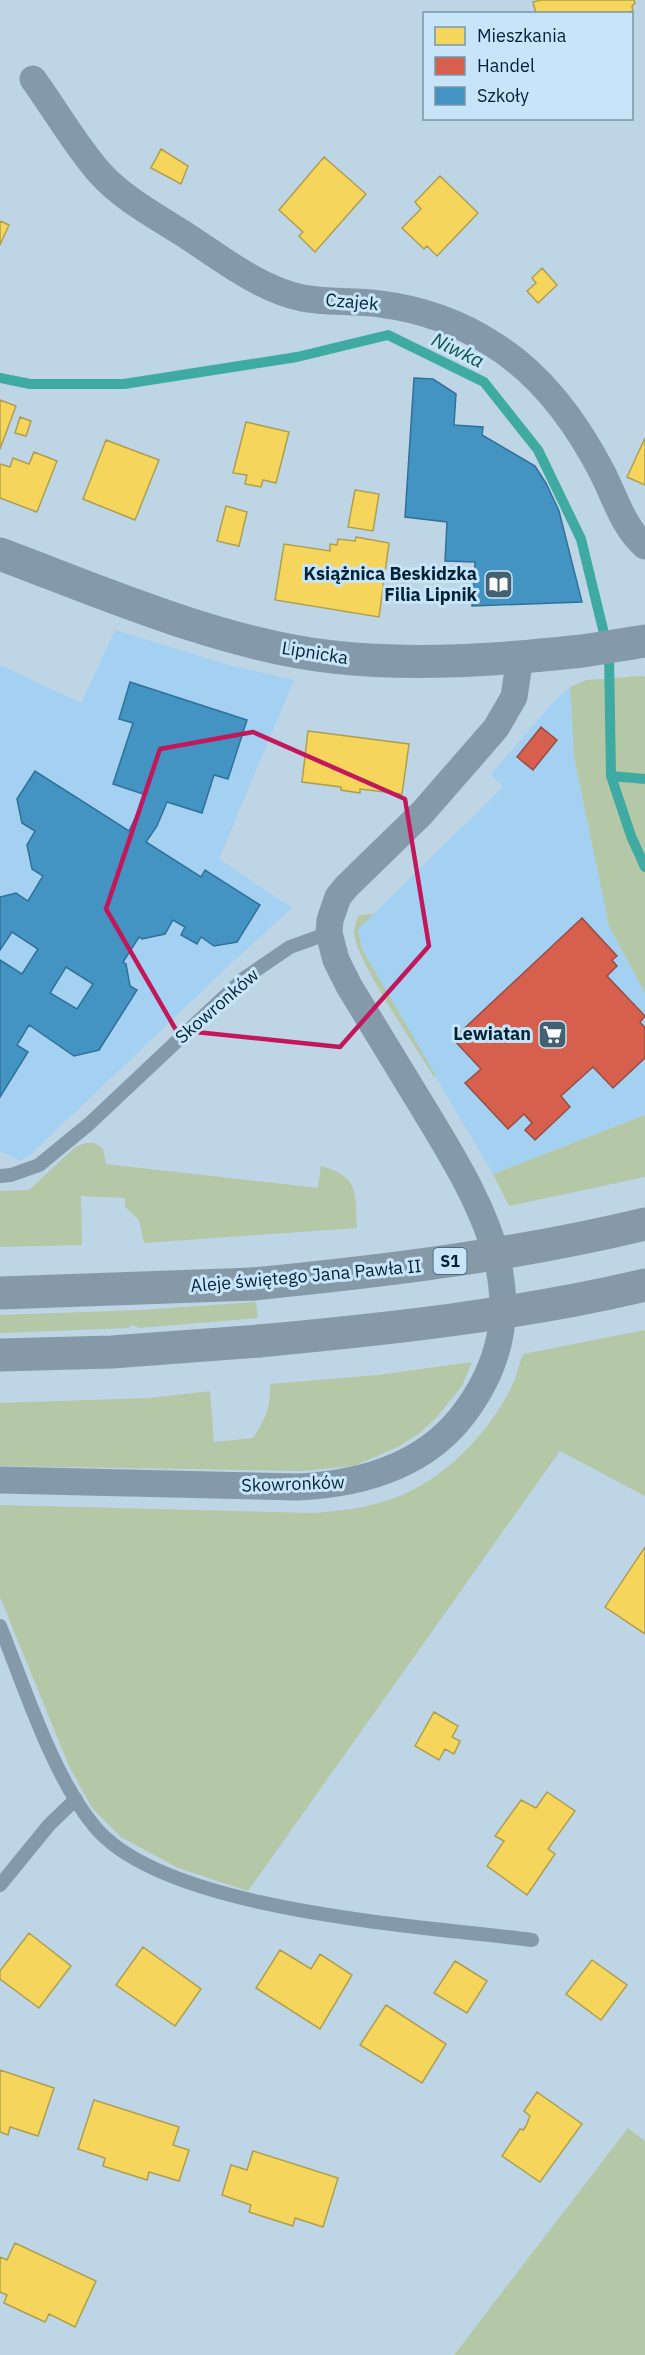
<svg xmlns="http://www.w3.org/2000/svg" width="645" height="2355" viewBox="0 0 645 2355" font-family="'IBM Plex Sans',sans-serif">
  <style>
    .built { fill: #a4d1f2 }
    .green { fill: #b4c8a7 }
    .homes { fill: #f6d55c; stroke: #ad9f50; stroke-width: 1.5 }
    .shops { fill: #d6604d; stroke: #964d46; stroke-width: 1.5 }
    .schools { fill: #4393c3; stroke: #307198; stroke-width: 1.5; fill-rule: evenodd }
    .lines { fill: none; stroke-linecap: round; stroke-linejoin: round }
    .stream { stroke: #3faaa2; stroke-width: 10 }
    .service { stroke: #849aaa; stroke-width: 14 }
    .minor { stroke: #849aaa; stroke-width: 27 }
    .tertiary { stroke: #849aaa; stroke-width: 33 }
    .motorway { stroke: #8699a6; stroke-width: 33 }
    .motorway-bridge { stroke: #8699a6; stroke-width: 33 }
    .marked { fill: none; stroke: #c2185b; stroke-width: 4.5; stroke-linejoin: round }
    .labels { text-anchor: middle; stroke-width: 6; stroke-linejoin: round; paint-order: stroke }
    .shield { fill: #c7e4f8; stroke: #3d5c70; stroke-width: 1.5 }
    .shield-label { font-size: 16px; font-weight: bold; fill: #022235 }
    .street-label { font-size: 18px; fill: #022235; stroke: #c7e4f8 }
    .poi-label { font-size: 18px; font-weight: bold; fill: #022235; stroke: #c7e4f8; text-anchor: end }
    .water-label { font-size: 20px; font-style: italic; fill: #12554a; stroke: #c7e4f8 }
  </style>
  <rect width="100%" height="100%" fill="#bed5e6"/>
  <path class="built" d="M115 630 229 665 294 680 219 859 292 908 236 959 30 1155 20 1161 0 1151V665L81 703Z
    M570 687 574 757 609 926 645 993V1115L493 1174 368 962 362 949 358 929 503 787 491 774 557 698Z"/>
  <path class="green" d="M641 676 645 677V993L609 926 574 757 570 687 586 680Z
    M374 914 358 929 362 949 436 1076 434 1077C418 1050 354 958 354 932 354 927 357 920 359 915Z
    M645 1115V1177L509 1206 493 1174Z
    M85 1143H94L103 1148 106 1164 318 1188 321 1166C360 1176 355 1194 357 1228L144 1243 139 1220 125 1207V1198L81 1196 82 1245 0 1247V1191L29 1190 74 1148Z
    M256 1302 258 1318 139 1328 131 1325 129 1328 0 1333V1315L140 1310Z
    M645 1330V1496L560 1451 248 1891 178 1868 121 1837 92 1808 69 1766 0 1597V1505L314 1513C337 1511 359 1509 382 1502 437 1487 486 1438 511 1388 516 1378 519 1365 523 1354Z
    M472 1362 462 1386 437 1417 421 1432 400 1446 354 1466 302 1471 0 1466V1403L150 1398 210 1391 214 1442 253 1438C265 1420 271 1407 270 1384L378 1375Z
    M628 2128 645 2141V2355H454Z"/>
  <path class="homes" d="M541 0H634L635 3 632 6 633 11 623 14H536L533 2Z
    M161 149 188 166 181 184 151 168Z
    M324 157 366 194 315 252 299 236 303 232 279 210Z
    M440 176 478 213 437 256 427 246 424 249 402 228 421 209 415 202Z
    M0 221 9 225 0 245Z
    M542 268 557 285 538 303 527 291 536 283 532 278Z
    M0 400 16 406 0 449Z
    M20 417 31 421 26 436 15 433Z
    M246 422 289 432 276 483 263 480 261 487 245 484 247 475 233 473Z
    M645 438V485L627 477Z
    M106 440 159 460 135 520 83 499Z
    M34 452 57 461 37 512 0 498V464L10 467 13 458 29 464Z
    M355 490 379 494 373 531 348 527Z
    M226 506 247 512 239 546 217 541Z
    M356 537 389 543 379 617 275 600 284 544 330 551V544L337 545 338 539 355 541Z
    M308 731 409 744 402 794 360 789V793L341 790V787L302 782Z
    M645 1547V1634L605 1607Z
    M434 1712 458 1726 452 1737 460 1741 454 1754 445 1749 439 1760 415 1746Z
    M547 1792 575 1811 548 1849 555 1854 527 1895 487 1866 504 1841 495 1836 521 1800 536 1808Z
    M29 1933 71 1966 39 2008 0 1979V1971Z
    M143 1947 201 1989 175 2026 116 1985Z
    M280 1950 311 1969 320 1954 352 1975 320 2029 256 1988Z
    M592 1960 627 1985 601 2020 566 1994Z
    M455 1961 487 1981 467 2013 434 1993Z
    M386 2005 446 2044 422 2083 360 2045Z
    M0 2070 54 2088 38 2136 10 2127 8 2135 0 2132Z
    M537 2092 582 2124 540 2182 502 2156 520 2129 523 2130 526 2126 530 2116 524 2111Z
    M94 2100 179 2127 173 2145 189 2150 179 2181 149 2172 147 2180 103 2166 105 2158 78 2149Z
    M253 2151 338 2178 323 2227 295 2218 293 2226 249 2212 251 2205 222 2195 231 2165 247 2170Z
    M15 2243 96 2281 75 2327 49 2314 45 2322 4 2303 7 2295 0 2292V2257L7 2260Z"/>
  <path class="shops" d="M541 727 557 740 533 770 517 757Z
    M582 918 617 956 612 960 617 966 607 976 645 1016 640 1022 645 1028V1058L613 1088 593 1067 561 1096 570 1107 535 1140 525 1130 532 1123 524 1114 508 1129 465 1083 481 1069 453 1039Z"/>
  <path class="schools" d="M414 378 433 379 456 394 454 425 483 427 482 435 535 466 546 483 559 511 582 602 472 606 475 562 445 561 447 522 405 517Z
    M130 682 247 720 228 779 214 775 202 813 167 802 157 826 146 842 201 877 205 870 260 905 237 942 214 946 201 937 197 944 181 935 185 927 173 920 165 934 142 939 139 937 123 962 126 964 130 986 137 990 99 1050 74 1056 29 1025 17 1045 28 1052 0 1097V960L22 974 38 949 12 932 0 950V897L16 893 28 901 43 876 32 869 27 845 35 831 22 823 17 799 35 771 129 831 146 795 113 784 133 723 119 719ZM66 967 93 984 77 1009 50 993Z"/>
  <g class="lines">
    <path class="stream" d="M0 378 30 384H124L297 357 388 335 484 382 538 450 581 539 609 654 611 776 645 779
      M611 776 631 836 645 867"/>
    <path class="service" d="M0 1176 11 1175 39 1165 89 1124 243 979 290 947 329 933
      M0 1626C25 1688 53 1777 95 1827 166 1912 423 1926 532 1940
      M0 1885 49 1825 76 1799"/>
    <path class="minor" d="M33 79C54 108 76 146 99 172 123 199 156 216 187 236 222 259 260 289 302 298 327 303 354 300 380 304 420 309 460 323 494 345 542 375 576 422 602 472 615 497 623 527 645 546
      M0 1480 298 1487C361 1484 423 1467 463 1415 544 1309 486 1211 427 1114 401 1072 375 1029 349 986L336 960 329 933 330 920 338 897 346 887 422 813 496 728 514 697 520 657"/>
    <path class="tertiary" d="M0 554C104 593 223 645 333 657 415 666 500 660 582 651 603 648 624 644 645 641"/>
    <path class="motorway" d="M0 1293 253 1284
      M0 1355 112 1352 259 1341"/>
    <path class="motorway-bridge" d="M253 1284C385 1271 516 1255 645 1224
      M259 1341C388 1329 518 1315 645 1285"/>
  </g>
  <path class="marked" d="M253 732 405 799 429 946 340 1047 176 1030 106 909 160 749Z"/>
  <defs>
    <symbol id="library-square" viewBox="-11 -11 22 22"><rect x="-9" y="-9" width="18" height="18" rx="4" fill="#446173" stroke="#c7e4f8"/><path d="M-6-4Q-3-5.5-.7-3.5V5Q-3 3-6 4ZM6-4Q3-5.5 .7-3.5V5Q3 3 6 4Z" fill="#fff"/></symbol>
    <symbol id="supermarket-square" viewBox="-11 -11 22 22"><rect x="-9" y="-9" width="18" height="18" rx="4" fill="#446173" stroke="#c7e4f8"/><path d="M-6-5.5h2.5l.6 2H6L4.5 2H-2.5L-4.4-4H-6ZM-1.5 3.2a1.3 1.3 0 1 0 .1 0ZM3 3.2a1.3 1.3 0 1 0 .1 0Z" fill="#fff"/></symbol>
  </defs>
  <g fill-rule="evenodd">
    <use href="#library-square" x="482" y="568" width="33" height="33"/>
    <use href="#supermarket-square" x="536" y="1018" width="33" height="33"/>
  </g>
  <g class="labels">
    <rect class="shield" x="433.5" y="1248" width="33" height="26" rx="4.5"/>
    <g class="shield-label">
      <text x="450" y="1267">S1</text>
    </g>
    <g class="street-label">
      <text transform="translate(352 302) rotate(5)" y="6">Czajek</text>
      <text transform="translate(315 653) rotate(9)" y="6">Lipnicka</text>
      <text transform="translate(217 1006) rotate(-41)" y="6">Skowronków</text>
      <text transform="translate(306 1276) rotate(-5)" y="6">Aleje świętego Jana Pawła II</text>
      <text transform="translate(293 1484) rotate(-2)" y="6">Skowronków</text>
    </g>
    <g class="poi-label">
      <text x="477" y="580">Książnica Beskidzka<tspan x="477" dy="21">Filia Lipnik</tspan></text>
      <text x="531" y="1040">Lewiatan</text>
    </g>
    <g class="water-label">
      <text transform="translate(458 350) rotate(26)" y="7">Niwka</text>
    </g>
  </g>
  <rect x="423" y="12" width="210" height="108" fill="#c7e4f8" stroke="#7896aa" stroke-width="1.5"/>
  <rect x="435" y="27" width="30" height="18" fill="#f6d55c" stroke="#7896aa" stroke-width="1.5"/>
  <text x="477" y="42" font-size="18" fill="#022235">Mieszkania</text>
  <rect x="435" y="57" width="30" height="18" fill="#d6604d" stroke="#7896aa" stroke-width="1.5"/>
  <text x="477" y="72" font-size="18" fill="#022235">Handel</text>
  <rect x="435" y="87" width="30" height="18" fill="#4393c3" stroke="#7896aa" stroke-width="1.5"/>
  <text x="477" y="102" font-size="18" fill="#022235">Szkoły</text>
</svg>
